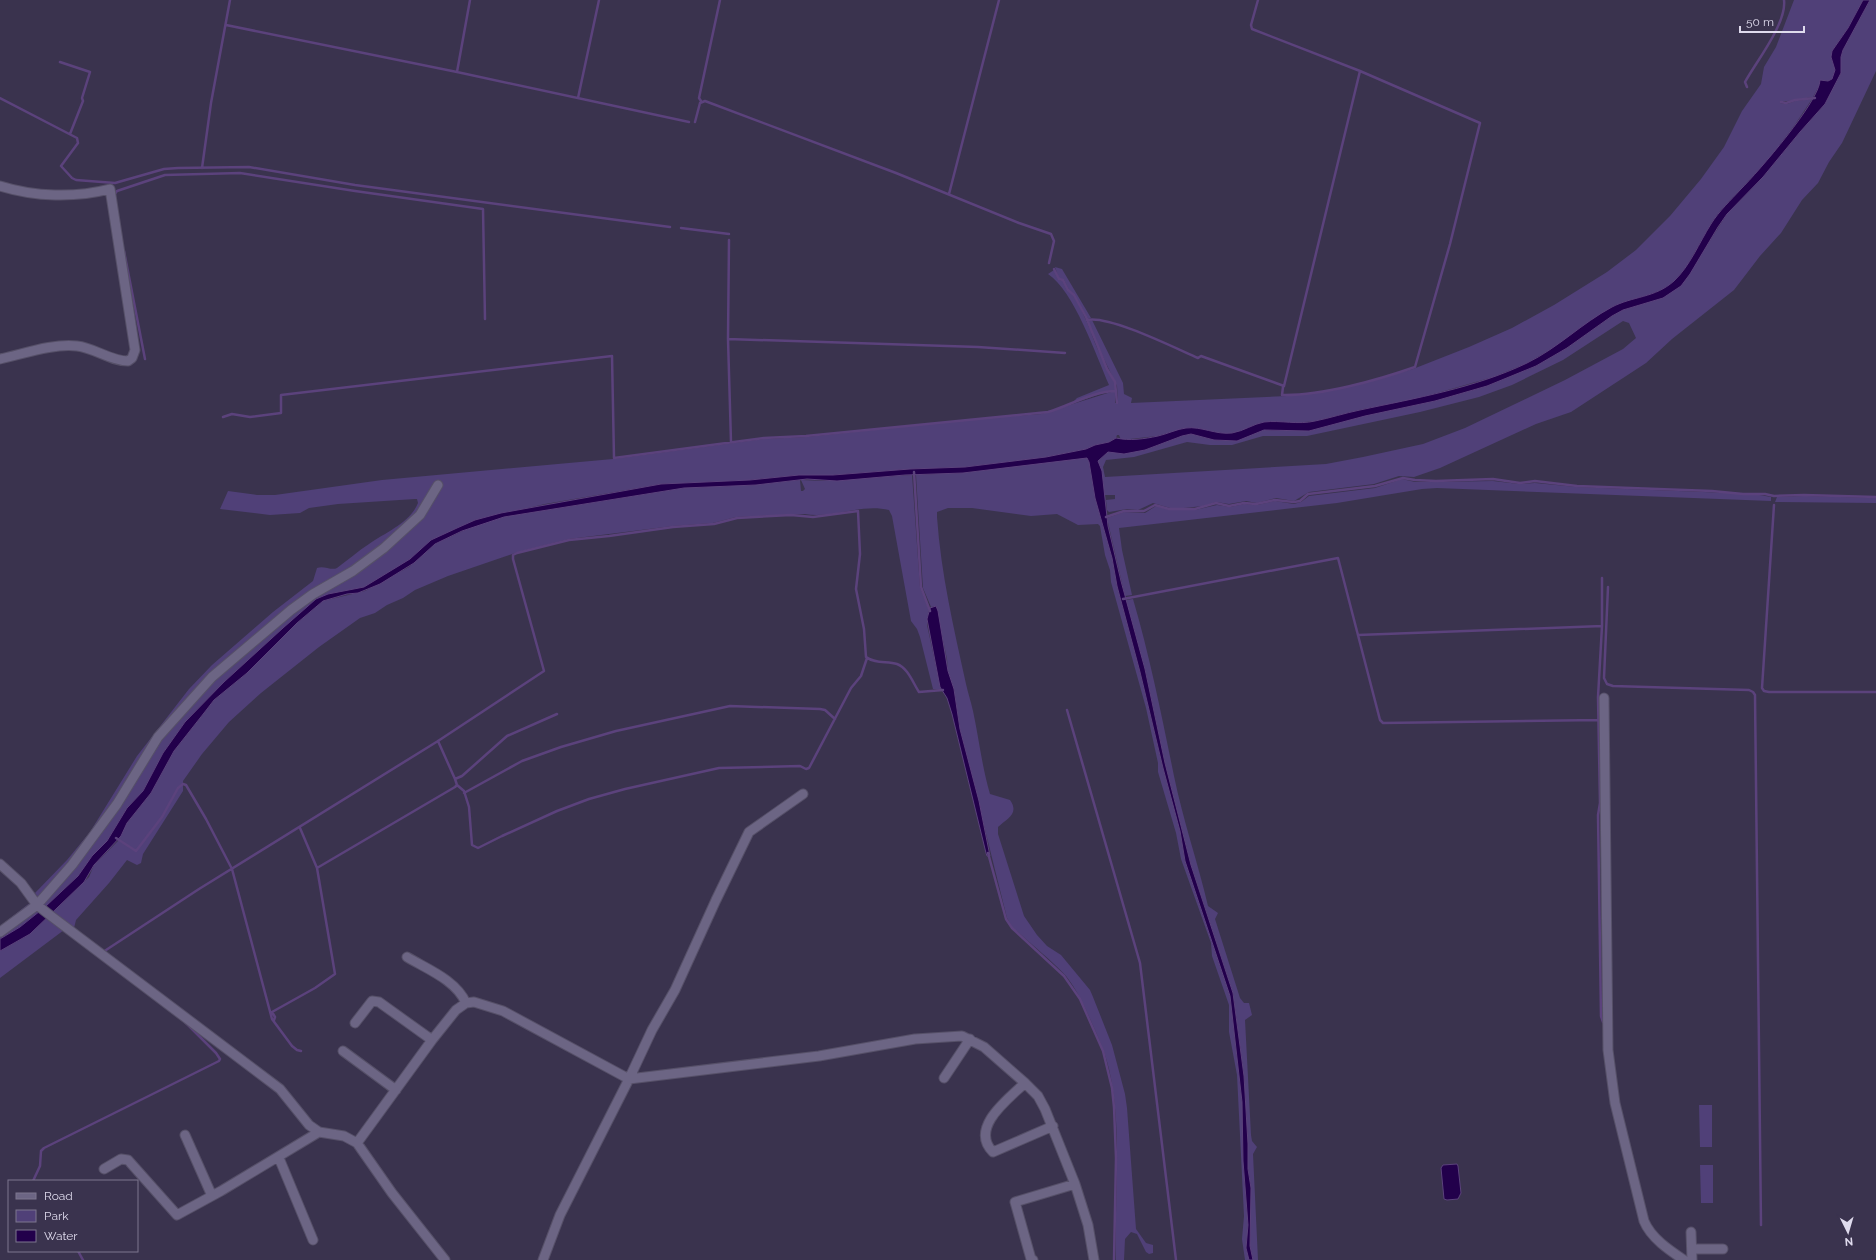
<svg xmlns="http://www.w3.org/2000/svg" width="1876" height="1260" viewBox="0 0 1876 1260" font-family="Raleway,sans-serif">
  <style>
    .green { fill: #504078; fill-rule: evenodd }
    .water { fill: #22004b; stroke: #5b427c }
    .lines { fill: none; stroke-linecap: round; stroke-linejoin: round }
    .stream { stroke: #5b427c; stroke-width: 2.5 }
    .street-casing { stroke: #565068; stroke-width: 11 }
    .street { stroke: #6c6584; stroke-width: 9 }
  </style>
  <rect width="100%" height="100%" fill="#3a334e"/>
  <path class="green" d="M1794 0H1863L1848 28 1834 48 1831 57 1835 70 1832 79 1828 81 1820 80V84L1813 97C1805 98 1788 102 1781 101L1780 103 1787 104 1795 101 1812 99 1794 126 1770 158 1721 210 1712 222 1685 269 1674 281 1667 287 1645 297 1624 302 1555 347 1527 363 1493 377 1406 402 1363 409 1315 421 1250 427 1239 432 1224 434 1186 428 1157 436 1121 440 1119 435H1117L1116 438 1109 442 1095 445 1086 449 1046 457 965 467 910 469 833 475H799L750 480 661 484 545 504 475 520 417 553C404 565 380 580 364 587 348 593 331 592 316 599L224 682 185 722 163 753 143 791 127 808 107 841 78 876 45 907 35 893 67 860 90 832 137 756 189 689 212 665 273 612 313 581 317 568C324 565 331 571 337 568 348 560 358 551 369 544 386 532 410 523 418 503L417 499H415L338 504 309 508 300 513 270 515 220 509 228 491 257 495H275L382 480 613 459 763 439 806 437 988 418 1041 414 1111 392H1116L1115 403H1118L1117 386 1090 330 1088 321 1092 320 1123 383 1124 394 1132 398 1131 403 1287 396 1335 390 1413 369 1469 347 1512 328 1554 305 1607 272 1636 250 1670 216 1701 179 1724 147 1742 111 1761 84 1764 67 1776 47Z
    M1870 0H1876V71L1842 143 1829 162 1818 183 1802 200 1781 233 1760 256 1734 290 1672 339 1646 363 1571 412 1536 424 1440 468 1414 477 1399 476 1374 484 1309 492 1294 501 1276 498 1257 503 1246 501 1229 504 1216 502 1203 506 1184 508H1170L1153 503 1138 510 1127 509 1109 512 1107 510 1106 500 1115 499V495H1104L1102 478 1098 461 1108 452 1145 450 1182 436 1191 434 1214 440 1236 441 1264 430 1309 431 1364 416 1435 401 1487 386 1536 366 1567 348 1612 316 1623 310 1662 298 1704 250 1727 214 1763 177 1800 132 1825 104 1841 73V57L1843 50ZM1623 321 1629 323 1636 338 1623 349 1565 380 1465 428 1423 444 1363 457 1326 464 1105 477 1103 467 1106 460 1134 457 1187 442 1210 445H1232L1263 436H1307L1420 412 1479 397 1512 385 1563 360Z
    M1055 267 1062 269 1091 318 1088 319 1074 294 1069 290 1064 280 1059 279Z
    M1054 270 1059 280 1063 281 1068 291 1072 293C1082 309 1089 326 1095 343 1100 356 1116 379 1116 391L1106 392 1071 404 1077 398 1109 385C1096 355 1074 291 1048 274Z
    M1080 458H1087L1089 462 1095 498 1112 558 1117 586 1140 672 1163 768 1180 831 1185 861 1230 996 1242 1102 1243 1161 1248 1225 1246 1248 1249 1260H1245L1242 1239 1244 1216 1237 1075 1229 1032V1005L1212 956 1211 943 1181 859 1176 833 1158 772V763L1146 708 1111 582 1110 570 1105 555 1100 526 1098 524 1078 525 1057 514 1031 516 972 508H948L937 512V517C941 574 954 629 966 684 968 693 971 702 973 711 979 739 982 767 990 794L1010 800C1020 814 1006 819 998 827V834L1024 916 1037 935 1047 946 1061 955 1090 990 1093 997 1112 1045 1125 1094 1127 1108 1136 1229 1146 1243 1153 1245V1253L1149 1254 1146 1252 1137 1234 1131 1232 1125 1239 1124 1260H1116C1114 1197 1123 1131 1109 1069 1105 1052 1098 1037 1091 1021 1084 1005 1077 990 1066 976 1050 959 1030 943 1012 927L1007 918 960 729 954 689 948 671 947 659 936 606 931 607 923 588 916 475 963 473Z
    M912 475 920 587 929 610 927 619V625L941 690 933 689 920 637 917 629 911 621 892 516 889 510C861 503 832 519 805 514L736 517 713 523 673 526 569 539 518 552 448 576 415 590 403 598 387 605 375 613 360 618 319 647 261 693 229 722 202 754 183 781V791L143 854 141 863 137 865 127 860 109 883 76 920 74 928 52 913 89 877 94 865 118 841 127 823 151 793 174 751 204 713 214 700 247 673 297 623 323 601 365 591 409 567 435 544 478 524 504 517 684 488 756 485 800 480 801 491H803L805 489 801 480 824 481Z
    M1402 479 1415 482H1436L1493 481 1519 484 1535 483 1577 487 1754 494 1771 497V501L1437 488 1422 489 1337 503 1119 528 1122 550 1132 595 1125 596 1107 518 1124 512 1145 513 1156 506 1170 510H1195L1217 505 1230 507 1244 504 1257 505 1275 501 1294 504 1301 502 1309 496 1375 488Z
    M1805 496 1876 498V503L1775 502 1777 497Z
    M1133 599C1150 657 1162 717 1174 776 1183 820 1198 863 1208 906L1218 913 1215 919 1240 998 1244 1003H1249L1252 1015 1245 1020 1251 1135 1252 1141 1257 1147 1253 1154 1258 1260H1253L1250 1246 1251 1188 1248 1169V1144L1244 1076 1233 993 1191 865 1165 763 1145 669 1126 600Z
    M31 902 40 911 20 927 0 939V926Z
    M48 917 64 930 0 978V951L25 937Z
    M1699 1105H1712V1147H1700Z
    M1700 1165H1713V1203H1701Z"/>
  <path class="water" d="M1863 0H1870L1843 50 1841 57V73L1825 104 1800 132 1763 177 1727 214 1718 227 1690 274 1681 286 1663 298 1623 310 1612 316 1567 348 1536 366 1487 386 1435 401 1365 416 1309 431 1264 430 1237 441 1214 440 1191 434 1182 436 1145 450 1124 454 1108 452 1098 461 1102 471 1108 526 1121 581 1145 669 1165 763 1191 865 1233 993 1244 1076 1248 1144V1169L1251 1188 1250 1246 1253 1260H1249L1246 1248 1248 1225 1243 1161 1242 1102 1230 996 1185 861 1180 831 1163 768 1140 672 1117 586 1112 558 1095 498 1089 462 1087 458 963 473 905 475 837 481 807 479 756 485 684 488 504 517 462 531 435 544 414 563 380 584 358 593 347 594 323 601 297 623 247 673 214 700 204 713 174 751 151 793 127 823 121 836 94 865 84 882 30 934 0 951V939L20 927 45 907 78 876 92 856 107 841 127 808 143 791 163 753 185 722 224 682 283 628 316 599 328 594 364 587 410 559 431 540 457 528 475 520 501 513 661 484 750 480 799 475H833L910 469 965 467 1046 457 1086 449 1095 445 1109 442 1116 438C1130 441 1144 439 1158 436 1167 434 1177 429 1186 428 1201 426 1216 435 1232 433 1244 431 1253 424 1264 422 1281 420 1298 425 1315 421 1330 418 1345 413 1360 410 1416 398 1475 388 1527 363 1558 348 1582 323 1612 307 1633 296 1655 298 1674 281 1690 266 1699 243 1711 224 1719 211 1731 200 1741 189 1758 172 1820 101 1820 80L1828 81 1832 79 1835 70 1831 57 1832 51 1848 28Z
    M936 606 938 611 948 671 954 689 960 729 979 801 990 856H987L986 853 952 714 947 698 940 687 927 619 930 608Z
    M1457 1164 1458 1166 1461 1193 1458 1199 1447 1200 1444 1199 1441 1168 1443 1165Z"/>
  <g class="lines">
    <path class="stream" d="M1258 0 1251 25 1252 29 1360 71 1480 123 1450 244 1415 367C1378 380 1321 396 1282 395L1283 387
      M226 25 457 72 689 122
      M60 62 90 72 82 98 83 101 70 134
      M457 72 470 0
      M1747 87 1745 82C1756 62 1787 23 1784 0
      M0 98 77 138 78 143 61 166 72 178 76 180 115 183 164 169 178 168 249 167 355 185 670 227
      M578 98 599 0
      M701 101 699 98 720 0
      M1781 102 1786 103 1795 100 1815 98
      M695 122 700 103 705 101 896 173 1019 223 1051 234 1054 241 1049 263
      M202 168 211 103 230 0
      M949 194 999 0
      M114 195 117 191 165 175 240 173 355 191 483 209 485 319
      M681 228 729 234
      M729 240 728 339 731 442
      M124 251 145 359
      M1054 269 1059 279 1063 280 1068 290 1074 295 1086 317 1107 369 1115 382 1117 403
      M1087 320C1109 315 1175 348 1198 358L1201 356 1284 386 1360 71
      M728 339 978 347 1065 353
      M223 417 232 414 250 417 281 413V395L612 356 614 458 764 438 806 436 1048 412C1069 406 1093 391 1116 391
      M914 472 921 587 930 611
      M1774 505 1762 688 1764 691 1769 692H1876
      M1106 517 1124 511H1144L1155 505 1169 509H1195L1216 503 1229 506 1244 503 1256 504 1275 500 1294 502 1300 501 1308 494 1375 486 1403 478 1415 480 1436 481 1493 479 1520 483 1535 481 1577 486 1712 491 1743 494H1765L1774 496 1804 495 1876 497
      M1602 578V626L1598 697 1600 803 1598 815 1601 1016 1603 1022
      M1608 587 1604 678 1607 684 1613 686 1749 690 1753 692 1755 695 1761 1225
      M1123 599 1338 558 1380 720 1383 723 1598 720
      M1358 635 1602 626
      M1067 710 1140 963 1176 1260
      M455 779 462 776 507 736 557 714
      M457 785 464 791 469 807 472 845 478 848 502 836 557 811 589 799 625 789 719 768 800 766 806 769 809 768 851 688 861 676 867 658
      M464 793 522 761 561 747 616 731 730 706 820 709 825 710 835 719
      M116 838 136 851 162 817 178 788 183 784 186 785 206 819 232 869 272 1019 292 1046 297 1050 301 1051
      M988 853 1006 919 1012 928 1064 976 1080 999 1103 1051 1112 1088 1114 1107 1116 1158 1114 1260
      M317 868 455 787 457 785 455 779 438 741
      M103 952 199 889 438 741 544 671 513 559V555L517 553 569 540 609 536 673 527 714 524 737 518 791 515 813 517 858 511 860 554 856 589 864 629 866 657C875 664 887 661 897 664 908 668 913 683 919 692L943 690
      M274 1020 275 1017 272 1012 315 988 335 974 317 868 300 828
      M33 1181 40 1166 41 1151 44 1148 219 1061 220 1059 216 1053 185 1022
      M78 1251 83 1260"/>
    <defs>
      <path id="street" d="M0 186C35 197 75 198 110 189L135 350 132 358 128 361C110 361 95 348 77 346 54 343 23 354 0 359
        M1604 698 1608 1050 1615 1103 1644 1221C1651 1238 1669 1250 1684 1260
        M0 864 21 883 37 905 51 916 280 1089 309 1125 319 1132 344 1136 357 1143 392 1193 445 1260
        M0 932 37 905 72 865 117 804 158 737 212 677 291 610 313 594 353 571 384 548 420 515 438 485
        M407 957C427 969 456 980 466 1003
        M355 1023 372 1001 379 1002 432 1040
        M343 1051 396 1090
        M944 1078 970 1039
        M1025 1083C1008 1099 969 1128 993 1152L1053 1126
        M185 1135 212 1196
        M357 1143 432 1040 456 1010 466 1003 474 1002 503 1011 629 1079 819 1056 915 1039 962 1036 984 1047 1025 1083 1038 1096 1045 1109 1075 1184 1088 1225 1094 1260
        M279 1158 313 1240
        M104 1169 121 1159 128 1160 177 1215 221 1191 319 1132
        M1691 1232 1692 1260
        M1692 1249H1723
        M543 1260 560 1215 629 1079 652 1030 675 990 716 900 749 832 803 794
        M1033 1260 1031 1259 1015 1202 1075 1184"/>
    </defs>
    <use href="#street" class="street-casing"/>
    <use href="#street" class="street"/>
  </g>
  <rect x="8" y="1180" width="130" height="72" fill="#3a334e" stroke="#7c768e"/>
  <rect x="16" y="1193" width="20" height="6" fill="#6c6584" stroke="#7c768e"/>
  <text x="44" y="1200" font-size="12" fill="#dfdbed">Road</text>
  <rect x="16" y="1210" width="20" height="12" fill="#504078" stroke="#7c768e"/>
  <text x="44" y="1220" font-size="12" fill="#dfdbed">Park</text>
  <rect x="16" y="1230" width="20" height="12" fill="#22004b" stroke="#7c768e"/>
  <text x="44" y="1240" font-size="12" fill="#dfdbed">Water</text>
  <g transform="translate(1848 1232) rotate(175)" stroke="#3a334e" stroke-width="3" paint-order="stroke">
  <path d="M0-3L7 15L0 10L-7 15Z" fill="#dfdbed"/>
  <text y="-6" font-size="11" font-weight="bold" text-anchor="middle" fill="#dfdbed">N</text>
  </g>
  <path d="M1740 26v6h64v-6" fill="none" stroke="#dfdbed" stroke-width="2"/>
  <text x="1746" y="26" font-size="12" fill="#dfdbed" stroke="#3a334e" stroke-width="3" paint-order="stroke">50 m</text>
</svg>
